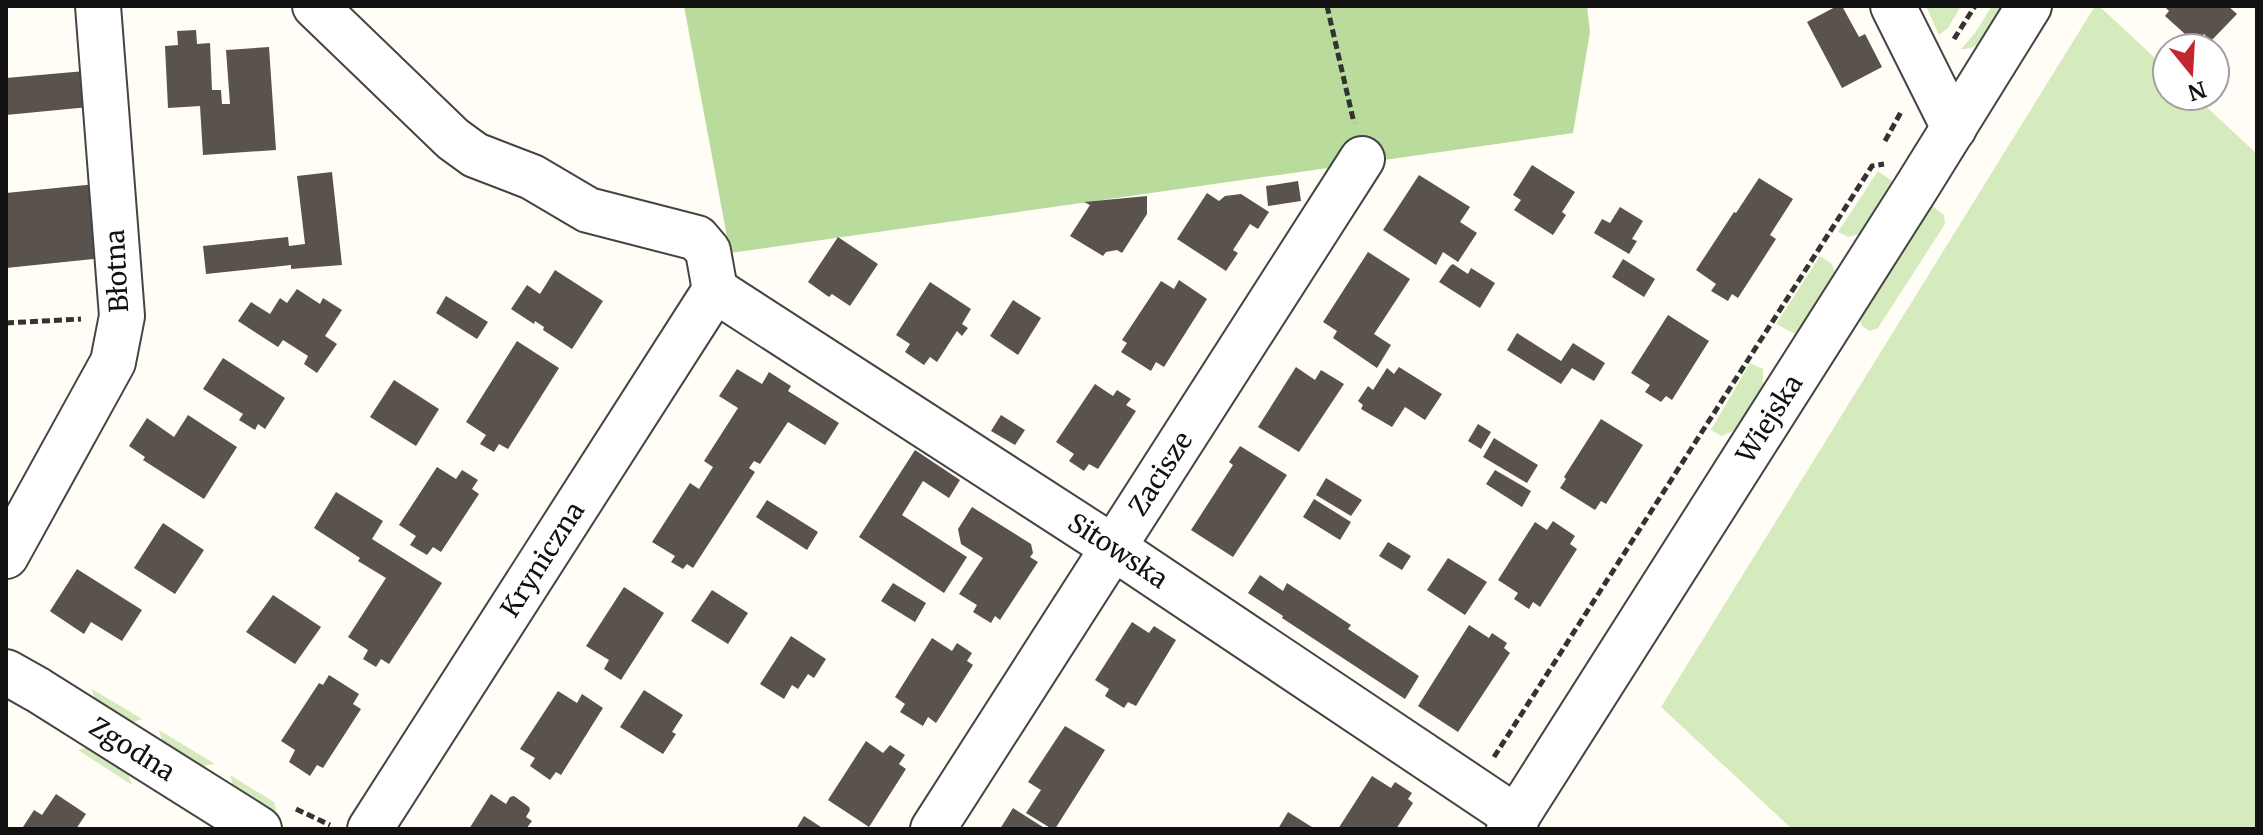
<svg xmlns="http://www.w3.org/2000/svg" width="2263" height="835" viewBox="0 0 2263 835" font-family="Merriweather,serif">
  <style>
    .green { fill: #d5ebbd }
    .forest { fill: #b9dc9c }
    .building { fill: #5a524d }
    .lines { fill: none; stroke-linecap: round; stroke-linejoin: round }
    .minor-casing { stroke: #444; stroke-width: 48 }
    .path { stroke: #333; stroke-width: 5; stroke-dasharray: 8 4; stroke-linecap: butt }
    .minor { stroke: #fff; stroke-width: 44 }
    .labels { text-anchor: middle; stroke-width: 8; stroke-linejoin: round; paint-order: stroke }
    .street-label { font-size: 26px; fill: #111; stroke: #fff }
  </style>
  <rect width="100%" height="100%" fill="#fffdf5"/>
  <path class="green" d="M1926 6H1961L1948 28 1939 35Z
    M1992 6H2004C1993 23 1984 51 1961 49L1975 33Z
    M2095 6H2099L2167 69V96H2195L2257 154V829H1792L1661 707Z
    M1878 171 1895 183 1863 233 1848 237 1838 232Z
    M1930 204 1944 215 1945 224 1878 328 1870 331 1862 326 1859 316Z
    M1820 256 1832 264 1836 277 1797 335 1776 324Z
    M1750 363 1763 369V387L1733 431 1722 436 1711 430Z
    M92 689 142 719 129 724 95 702Z
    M159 730 215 764 199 767 163 744Z
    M91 747 127 771 132 785 78 750Z
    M230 775 274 802 276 809 273 814 234 789Z"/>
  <path class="forest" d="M684 6H1587L1590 32 1573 133 730 253Z"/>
  <path class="building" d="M1837 6H1842L1859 37 1865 34 1882 67 1842 88 1807 22Z
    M2164 6H2228L2237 14 2211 41 2204 34 2195 43 2165 16 2169 11Z
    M196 30 197 44 210 43 212 90H221L222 104H230L226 50 269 47 276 150 203 155 200 106 168 108 165 46 178 45 177 31Z
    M85 71 89 107 6 115V78Z
    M1532 165 1575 192 1562 212 1566 215 1553 235 1514 210 1521 200 1513 195Z
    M332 172 342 265 291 269V265L206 274 203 246 288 237 289 246 305 244 297 176Z
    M1419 175 1470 207 1460 222 1477 233 1458 262 1443 252 1436 265 1383 230Z
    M1759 178 1793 199 1770 235 1776 239 1738 298 1732 294 1728 301 1711 291 1716 284 1696 270 1734 212 1736 213Z
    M1298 181 1301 201 1268 206 1266 186Z
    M96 184 103 258 6 268V193Z
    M1207 193 1219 201 1225 196 1241 194 1269 212 1258 229 1250 224 1233 250 1238 253 1226 271 1177 239Z
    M1147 196V214L1122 253 1117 250 1106 252 1103 256 1070 236 1090 205 1084 202Z
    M1620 207 1643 221 1632 239 1637 241 1629 254 1594 233 1602 219 1610 223Z
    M838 237 878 264 850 306 832 294 829 297 808 282Z
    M1368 252 1410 279 1374 334 1391 345 1377 368 1333 338 1337 331 1323 322Z
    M1623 259 1655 279 1644 297 1612 277Z
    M1453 264 1468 274 1471 268 1495 283 1480 308 1439 282 1450 266Z
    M555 270 603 301 572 349 543 330 544 327 535 321 534 324 511 309 527 285 540 294Z
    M1179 280 1207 299 1164 367 1156 362 1151 371 1121 352 1127 343 1122 340 1161 281 1174 289Z
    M930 282 971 309 962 324 968 328 962 336 957 331 937 362 930 357 924 365 905 352 910 344 896 335Z
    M297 289 320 304 323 298 342 310 325 336 337 344 317 373 304 364 308 356 283 340 278 347 238 321 251 302 270 314 280 298 287 303Z
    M446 296 488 322 477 339 436 313Z
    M1013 300 1041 318 1018 355 990 336Z
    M1668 315 1709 341 1672 400 1666 396 1661 402 1645 392 1650 385 1631 373Z
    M1517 333 1561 361 1573 343 1605 363 1594 381 1572 368 1561 384 1507 350Z
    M517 341 559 368 508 449 499 444 494 452 480 444 486 435 466 422Z
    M223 358 285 398 265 429 258 424 255 430 239 420 243 414 203 389Z
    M1296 367 1315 380 1321 370 1344 384 1299 452 1258 427Z
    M1399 367 1442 394 1425 420 1405 407 1392 427 1361 409 1363 405 1358 401 1368 386 1373 390 1387 368 1394 374Z
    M737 369 762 384 769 372 791 386 788 391 839 423 825 445 788 422 760 464 754 461 749 468 755 472 693 568 687 564 683 569 671 562 675 556 652 542 690 483 699 489 713 467 704 461 738 408 719 396Z
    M394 380 439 409 416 446 370 417Z
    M1095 384 1113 396 1117 390 1131 399 1126 405 1136 411 1098 469 1089 464 1084 471 1069 461 1074 454 1056 442Z
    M188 415 237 447 204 499 143 460 145 457 129 446 147 418 174 437Z
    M1001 415 1025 430 1015 445 991 431Z
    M1601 419 1643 445 1606 504 1601 501 1595 510 1560 488 1566 479 1564 477Z
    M1478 424 1491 432 1481 449 1468 441Z
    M1494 438 1538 465 1527 483 1483 457Z
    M1240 446 1287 475 1233 557 1191 530 1233 465 1229 462Z
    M915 450 960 480 949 498 923 481 902 515 967 557 944 593 859 537Z
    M437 467 456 479 462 470 478 480 472 489 479 494 441 552 433 547 427 555 410 545 416 536 399 525Z
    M1495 470 1531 491 1522 507 1486 484Z
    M1326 478 1362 500 1351 516 1316 495Z
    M336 492 383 521 372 539 442 583 389 664 381 659 376 667 363 659 368 650 348 637 386 578 358 561 360 558 314 528Z
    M1314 499 1351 522 1340 540 1303 517Z
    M767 500 818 532 807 550 756 517Z
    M972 507 1031 544 1033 553 1030 557 1038 562 1000 620 995 616 991 623 973 612 977 605 959 594 983 558 961 544 958 529Z
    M1553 521 1575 536 1570 544 1577 549 1540 607 1533 602 1529 609 1514 599 1518 593 1498 580 1535 522 1547 530Z
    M163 523 204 550 175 594 134 568Z
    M1388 542 1411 556 1402 570 1379 556Z
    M1448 558 1487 582 1465 615 1427 590Z
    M77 569 142 610 122 641 91 622 84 634 51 612 50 611Z
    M1260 575 1283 591 1287 583 1351 625 1348 629 1419 676 1405 699 1282 618 1283 616 1248 593Z
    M893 583 926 603 915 622 881 601Z
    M624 587 664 613 621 680 604 669 609 660 586 646Z
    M712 590 748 613 728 644 691 621Z
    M273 595 321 627 295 664 246 632Z
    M1132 622 1149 633 1154 626 1176 640 1136 706 1128 702 1124 708 1105 696 1109 689 1095 680Z
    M1469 625 1489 638 1492 633 1507 643 1504 648 1510 653 1458 732 1418 706Z
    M791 636 826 659 814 678 808 674 798 689 792 685 784 699 760 684Z
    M932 638 952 651 957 643 972 653 967 661 973 665 936 723 928 717 923 726 900 712 905 704 895 697Z
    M329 675 359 694 353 704 361 709 323 768 317 765 310 776 289 762 295 750 281 741 319 683 323 685Z
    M644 690 683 715 672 732 676 734 663 754 620 727Z
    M558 691 577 703 582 694 603 708 561 775 556 772 550 780 530 766 535 758 520 749Z
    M1065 726 1105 750 1055 829H1052L1026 813 1041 790 1028 782Z
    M866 741 883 753 890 745 905 755 899 764 906 769 869 827 828 800Z
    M1372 776 1391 788 1395 782 1412 793 1408 799 1413 803 1396 829H1338Z
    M56 794 86 814 76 829H26L23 827 34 810 42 815Z
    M491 794 506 804 510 797 514 796 529 807 530 810 526 817 532 821 526 829H469Z
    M1013 808 1046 829H1000Z
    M1288 812 1315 829H1278Z
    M804 816 824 829H796Z"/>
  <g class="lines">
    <defs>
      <g id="minor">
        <path d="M315 6 453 139 475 155 532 177 588 210 697 238 708 251 715 290"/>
        <path d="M1893 6 1954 128"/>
        <path id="s1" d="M715 290 1114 548 1517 818"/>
        <path d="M6 556 113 362 122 316 98 6"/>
        <path id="s2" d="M6 672 38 690 259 829"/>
        <path id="s3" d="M370 829 715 290"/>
        <path id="s4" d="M933 829 1362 159"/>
        <path id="s5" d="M1509 829 1918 185 2029 6"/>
      </g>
    </defs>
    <use href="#minor" class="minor-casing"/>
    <path class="path" d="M1327 6 1354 123
      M1954 39 1975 6
      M1885 141 1901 112
      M6 323 81 319
      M1494 757 1872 166 1884 164
      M296 809 330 825"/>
    <use href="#minor" class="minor"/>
  </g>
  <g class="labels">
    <g class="street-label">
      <text transform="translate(117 271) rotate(-93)" y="9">Błotna</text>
      <text dy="9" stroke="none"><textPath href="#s5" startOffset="486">Wiejska</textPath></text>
      <text dy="9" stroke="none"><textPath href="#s4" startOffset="422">Zacisze</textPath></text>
      <text dy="9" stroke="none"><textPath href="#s1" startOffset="480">Sitowska</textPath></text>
      <text dy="9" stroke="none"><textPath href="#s3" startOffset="320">Kryniczna</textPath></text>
      <text dy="9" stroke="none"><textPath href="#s2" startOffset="148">Zgodna</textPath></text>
    </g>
  </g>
  <rect width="2263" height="835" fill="none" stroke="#111111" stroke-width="16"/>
  <g transform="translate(2191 72) rotate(162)"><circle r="38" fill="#ffffff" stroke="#a0a0a0" stroke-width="2"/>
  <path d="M0-6L14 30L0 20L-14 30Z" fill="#c4262e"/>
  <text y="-12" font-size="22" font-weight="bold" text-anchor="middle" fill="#111111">N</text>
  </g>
</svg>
